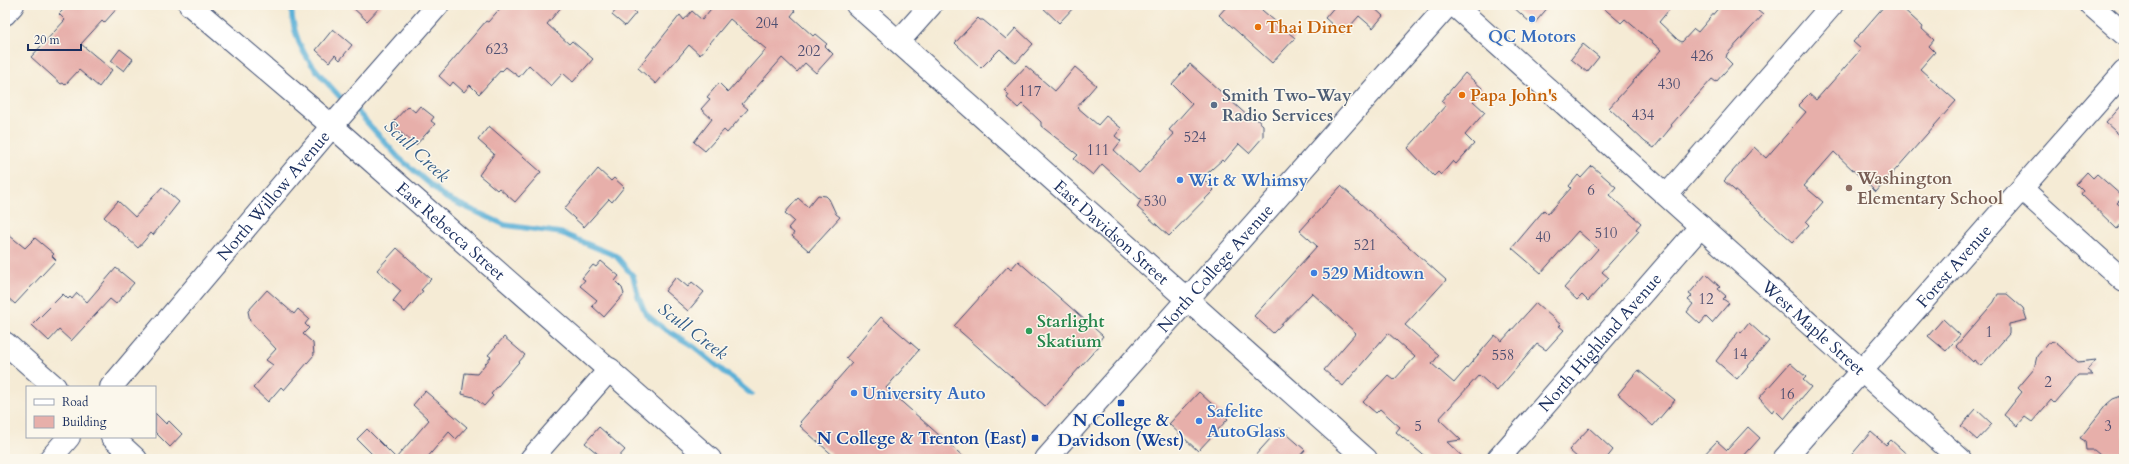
<svg xmlns="http://www.w3.org/2000/svg" width="2129" height="464" viewBox="0 0 2129 464" font-family="Cardo,serif">
  <style>
    .lines { fill: none; stroke-linecap: round; stroke-linejoin: round }
    .stream { stroke: #5bb0d7; stroke-width: 5.5 }
    .building { fill: #e7afaa }
    .minor-casing { stroke: #3c4b70; stroke-width: 24 }
    .major-casing { stroke: #3c4b70; stroke-width: 24 }
    .minor { stroke: #fff; stroke-width: 22 }
    .major { stroke: #fff; stroke-width: 22 }
    .shop-dot { fill: #3f7fe0; stroke: #fbf7ec; stroke-width: 1.5 }
    .food-dot { fill: #e8710a; stroke: #fbf7ec; stroke-width: 1.5 }
    .service-dot { fill: #5c6f8a; stroke: #fbf7ec; stroke-width: 1.5 }
    .education-dot { fill: #8d6e63; stroke: #fbf7ec; stroke-width: 1.5 }
    .leisure-dot { fill: #2e9e5b; stroke: #fbf7ec; stroke-width: 1.5 }
    .transit-dot { fill: #1a4fb4; stroke: #fbf7ec; stroke-width: 1.5 }
    .labels { text-anchor: middle; stroke-width: 3; stroke-linejoin: round; paint-order: stroke }
    .number-label { font-size: 15px; fill: #4e4f71 }
    .food-label { font-size: 17px; font-weight: bold; fill: #c56008; stroke: #fbf7ec; text-anchor: start }
    .shop-label { font-size: 17px; font-weight: bold; fill: #366cbe; stroke: #fbf7ec; text-anchor: start }
    .service-label { font-size: 17px; font-weight: bold; fill: #4e5e75; stroke: #fbf7ec; text-anchor: start }
    .education-label { font-size: 17px; font-weight: bold; fill: #785e54; stroke: #fbf7ec; text-anchor: start }
    .street-label { font-size: 17px; fill: #1b2f5e; stroke: #fbf7ec }
    .leisure-label { font-size: 17px; font-weight: bold; fill: #27864d; stroke: #fbf7ec; text-anchor: start }
    .transit-label { font-size: 17px; font-weight: bold; fill: #164399; stroke: #fbf7ec }
    .water-label { font-size: 18px; font-style: italic; fill: #315c88; stroke: #fbf7ec }
  </style>
  <rect width="100%" height="100%" fill="#fbf7ec"/>
  <filter id="ink" filterUnits="userSpaceOnUse"><feTurbulence type="fractalNoise" baseFrequency=".025" numOctaves="2"/><feDisplacementMap in="SourceGraphic" scale="8" xChannelSelector="R" yChannelSelector="G"/><feConvolveMatrix kernelMatrix="1 2 1 2 8 2 1 2 1" color-interpolation-filters="sRGB"/></filter>
  <filter id="wash" filterUnits="userSpaceOnUse"><feTurbulence type="fractalNoise" baseFrequency=".012" numOctaves="4" result="noise"/><feDisplacementMap in="SourceGraphic" scale="16" xChannelSelector="R" yChannelSelector="G"/><feGaussianBlur stdDeviation="0.9" result="paint"/><feColorMatrix in="noise" values="0 0 0 0 0 0 0 0 0 0 0 0 0 0 0 0 0 1.4 0 .05"/><feComposite in="paint" operator="in"/></filter>
  <g filter="url(#wash)">
    <rect width="100%" height="100%" fill="#f5ebd5"/>
    <g class="lines">
      <path class="stream" d="M291 5C293 49 313 67 340 97
        M356 110 398 157 446 198 505 225 561 233 616 256 633 276 638 296 646 314 663 328 693 346 751 394"/>
    </g>
    <g id="blocks">
      <path class="building" d="M68 5H120L104 23 102 21 81 44 112 70 99 87 79 70 65 85 63 83 61 84 31 57 65 20 59 14Z
        M350 5H382L367 21Z
        M503 5H563L547 24 569 44 572 41 593 59 573 82 563 73 551 86 529 65 519 77 506 67 502 71 501 70 479 94 470 85 464 92 453 82 450 86 439 76 486 21 488 22Z
        M620 5H626L636 13 625 26 612 15Z
        M714 5H788L795 11 791 16 813 36 815 34 827 44 825 46 833 54 816 73 805 63 797 72 782 58 742 104 748 109 727 133 724 130 705 151 694 142 712 119 701 109 710 99 707 97 719 83 728 92 766 49 730 19 700 55 689 45 656 84 638 68 680 15 684 20 692 11 702 20Z
        M1040 5H1076L1059 23Z
        M1228 5H1256L1295 38 1272 63 1219 15Z
        M1336 5H1371L1383 16 1373 28 1359 16 1343 34 1325 18Z
        M1511 5H1550L1533 25Z
        M1600 5H1673L1659 22 1678 40 1682 42 1694 29 1698 32 1721 5H1751L1763 15 1727 54 1726 58 1732 64 1716 82 1712 79 1671 125 1672 126 1654 148 1645 142 1609 108 1661 50 1625 19 1621 23Z
        M1885 5H1899L1923 27 1922 29 1934 40 1929 46 1935 52 1920 69 1956 101 1876 192 1834 152 1804 186 1823 202 1806 222 1809 225 1793 242 1724 181 1754 147 1766 158 1806 112 1798 105 1809 94 1816 100 1861 49 1853 42Z
        M978 18 980 20H983L1006 39 1016 28 1033 44 1016 63 1000 49 981 68 955 43Z
        M333 29 352 45 340 60 335 55 329 62 316 50Z
        M1583 44 1599 57 1587 72 1571 59Z
        M120 49 133 59 124 71 111 61Z
        M1190 64 1250 118 1252 115 1263 125V137L1249 153 1239 144 1224 162 1222 160 1202 178 1214 190 1169 236 1137 207 1141 200 1102 164 1093 175 1074 159 1078 155 1041 126V122L1022 104 1018 108 1007 98 1009 95 1004 90 1026 66 1055 91 1075 67 1096 85 1077 107 1098 125 1106 116 1121 128 1115 136 1121 141 1114 150 1139 173 1174 134 1169 130 1192 104 1172 84Z
        M1465 73 1483 89 1473 101 1485 112 1465 135 1474 144 1456 164 1453 161 1441 175 1438 172 1434 176 1408 148 1446 105 1441 101Z
        M2124 103V139L2106 123Z
        M408 106 415 112 420 106 434 117 431 121 435 124 416 145 395 128 394 121Z
        M489 126 541 172 515 202 499 188 497 190 479 175 494 154 478 140Z
        M1592 166 1616 187 1609 195 1641 223 1636 229 1639 231 1602 272 1609 278 1588 301 1582 295 1577 300 1564 288 1598 249 1578 231 1541 273 1512 248 1544 210 1548 214 1571 188 1569 186 1578 175 1581 178Z
        M598 169 611 181 614 178 624 187 612 202 609 199 584 227 564 209Z
        M2087 172 2093 178 2097 174 2123 197 2117 203 2124 209V221L2117 229 2081 194 2083 191 2076 184Z
        M1341 186 1446 280 1405 325 1439 355 1432 364 1454 383 1495 335 1502 341 1536 303 1561 325 1559 326 1564 330 1546 350 1537 344 1497 391 1479 375 1439 419 1461 440 1447 442 1465 459H1428L1396 432 1400 427 1380 409 1376 413 1363 402 1388 375 1394 380 1415 357 1388 333 1343 386 1324 370 1356 333 1312 293 1273 333 1254 316 1317 246 1300 231Z
        M162 187 179 202 153 235 151 233 138 248 104 217 118 201 135 217Z
        M818 195 826 196 829 199 836 214 840 217 809 251 792 236 794 233 788 228 794 221 785 213 798 198 808 207Z
        M5 232 25 248 35 238 54 254 52 256 56 260 15 304 5 295Z
        M397 248 431 279 421 290 423 291 405 312 393 301 401 291 377 270Z
        M601 261 619 276 615 281 622 288 624 294 604 317 592 306 597 300 580 286 585 280 582 278 593 265 596 267Z
        M1018 261 1103 336 1097 344 1099 346 1045 406 954 326 1008 266 1011 269Z
        M116 268 134 283 116 304 110 299 71 341 59 330 49 341 32 325 63 294 68 299 70 297 72 299 77 293 87 302Z
        M1706 274 1720 287 1718 289 1726 296 1723 299 1729 303 1712 323 1706 317 1700 324 1687 312 1693 304 1688 300 1692 296 1689 294Z
        M676 277 688 287 692 282 704 292 688 311 665 291Z
        M267 290 294 314 298 309 309 319 305 324 309 328 303 334 313 343 314 355 284 390 281 387 268 402 253 388 273 365 266 360 276 349 250 321 248 311Z
        M1998 294H2007L2023 308 2027 320 2009 324V334L1981 366 1974 360 1973 362 1956 346 1994 302Z
        M881 317 919 350 886 388 966 459H837L800 426 802 424 800 422 852 363 846 358Z
        M1943 319 1960 335 1946 351 1928 336Z
        M1749 323 1769 341 1737 379 1716 361 1739 331 1741 333Z
        M504 337 525 355 491 394 493 396 484 406 473 397 462 394 465 373 477 374 491 357 488 355Z
        M2055 342 2078 362 2096 360 2087 370 2093 375H2078L2054 403 2051 400 2032 422 2025 417 2017 426 2004 415 2022 392 2018 388 2034 369 2037 356 2048 343Z
        M1790 363 1806 377 1803 380 1811 387 1784 419 1774 409 1772 412 1759 398Z
        M1638 370 1675 400 1653 426 1618 394Z
        M425 391 467 427 456 439 449 432 426 459H377L357 439 367 429 396 458 429 420 413 405Z
        M1199 392 1228 419 1198 451 1169 424Z
        M2124 395V447L2114 459H2105L2094 450H2086L2085 441 2080 438 2107 404 2113 399Z
        M1976 409 1992 424 1977 440 1961 426Z
        M155 413 166 424 169 421 182 434 170 447 155 432Z
        M599 427 625 450 617 459H604L585 443Z
        M1748 427 1760 438 1741 459H1700L1717 441 1727 450Z
        M1280 428 1305 450 1297 459H1252Z
        M1589 428 1613 450 1606 459H1579L1569 450Z
        M1871 432 1886 445 1891 440 1912 459H1848Z"/>
    </g>
  </g>
  <g filter="url(#ink)">
    <use href="#blocks" fill-opacity="0" stroke="#3c4b70" stroke-width="1"/>
    <g class="lines">
      <defs>
        <g id="minor">
          <path id="s1" d="M190 5 332 126 710 459"/>
          <path id="s2" d="M857 5 1366 459"/>
          <path id="s3" d="M1454 5 1960 459"/>
          <path d="M2091 5 2124 34"/>
          <path d="M5 14 13 5"/>
          <path d="M899 41 931 5"/>
          <path d="M2023 190 2124 281"/>
          <path d="M1667 195 1832 5"/>
          <path d="M5 343 55 387"/>
          <path id="s4" d="M111 387 332 126 438 5"/>
          <path d="M112 437 136 459"/>
          <path d="M50 459 69 437"/>
          <path d="M531 459 610 369"/>
          <path id="s5" d="M1498 459 1701 226"/>
          <path id="s6" d="M1784 459 2124 72"/>
        </g>
        <g id="major">
          <path id="s7" d="M1046 459 1448 5"/>
        </g>
      </defs>
      <use href="#minor" class="minor-casing"/>
      <use href="#major" class="major-casing"/>
      <use href="#minor" class="minor"/>
      <use href="#major" class="major"/>
    </g>
  </g>
  <g class="shop-dot">
    <circle cx="1532" cy="19" r="4"/>
    <circle cx="1180" cy="180" r="4"/>
    <circle cx="1314" cy="273" r="4"/>
    <circle cx="854" cy="393" r="4"/>
    <circle cx="1199" cy="421" r="4"/>
  </g>
  <g class="food-dot">
    <circle cx="1258" cy="27" r="4"/>
    <circle cx="1462" cy="95" r="4"/>
  </g>
  <circle class="service-dot" cx="1214" cy="105" r="4"/>
  <circle class="education-dot" cx="1849" cy="188" r="4"/>
  <circle class="leisure-dot" cx="1029" cy="331" r="4"/>
  <g class="transit-dot">
    <rect x="1117" y="399" width="8" height="8" rx="2"/>
    <rect x="1031" y="434" width="8" height="8" rx="2"/>
  </g>
  <g class="labels">
    <g class="number-label">
      <text x="767" y="28">204</text>
      <text x="497" y="54">623</text>
      <text x="809" y="56">202</text>
      <text x="1702" y="61">426</text>
      <text x="1669" y="89">430</text>
      <text x="1030" y="96">117</text>
      <text x="1643" y="120">434</text>
      <text x="1195" y="142">524</text>
      <text x="1098" y="155">111</text>
      <text x="1591" y="195">6</text>
      <text x="1155" y="206">530</text>
      <text x="1606" y="238">510</text>
      <text x="1543" y="242">40</text>
      <text x="1365" y="250">521</text>
      <text x="1706" y="304">12</text>
      <text x="1989" y="337">1</text>
      <text x="1740" y="359">14</text>
      <text x="1503" y="360">558</text>
      <text x="2048" y="387">2</text>
      <text x="1787" y="399">16</text>
      <text x="1418" y="431">5</text>
      <text x="2108" y="431">3</text>
    </g>
    <g class="food-label">
      <text x="1266" y="33">Thai Diner</text>
      <text x="1470" y="101">Papa John's</text>
    </g>
    <g class="shop-label">
      <text x="1532" y="42" text-anchor="middle">QC Motors</text>
      <text x="1188" y="186">Wit &amp; Whimsy</text>
      <text x="1322" y="279">529 Midtown</text>
      <text x="862" y="399">University Auto</text>
      <text x="1207" y="417">Safelite<tspan x="1207" dy="20">AutoGlass</tspan></text>
    </g>
    <g class="service-label">
      <text x="1222" y="101">Smith Two-Way<tspan x="1222" dy="20">Radio Services</tspan></text>
    </g>
    <g class="education-label">
      <text x="1857" y="184">Washington<tspan x="1857" dy="20">Elementary School</tspan></text>
    </g>
    <g class="street-label">
      <text dy="6" stroke="none"><textPath href="#s4" startOffset="251">North Willow Avenue</textPath></text>
      <text dy="6" stroke="none"><textPath href="#s1" startOffset="345">East Rebecca Street</textPath></text>
      <text dy="6" stroke="none"><textPath href="#s2" startOffset="341">East Davidson Street</textPath></text>
      <text dy="6" stroke="none"><textPath href="#s6" startOffset="257">Forest Avenue</textPath></text>
      <text dy="6" stroke="none"><textPath href="#s7" startOffset="255">North College Avenue</textPath></text>
      <text dy="6" stroke="none"><textPath href="#s3" startOffset="483">West Maple Street</textPath></text>
      <text dy="6" stroke="none"><textPath href="#s5" startOffset="155">North Highland Avenue</textPath></text>
    </g>
    <g class="leisure-label">
      <text x="1037" y="327">Starlight<tspan x="1037" dy="20">Skatium</tspan></text>
    </g>
    <g class="transit-label">
      <text x="1121" y="426">N College &amp;<tspan x="1121" dy="20">Davidson (West)</tspan></text>
      <text x="1027" y="444" text-anchor="end">N College &amp; Trenton (East)</text>
    </g>
    <g class="water-label">
      <text transform="translate(417 151) rotate(43)" y="6">Scull Creek</text>
      <text transform="translate(693 331) rotate(37)" y="6">Scull Creek</text>
    </g>
  </g>
  <rect width="2129" height="464" fill="none" stroke="#fbf7ec" stroke-width="20"/>
  <rect x="26" y="386" width="130" height="52" fill="#fbf7ec" stroke="#a1a7b3"/>
  <rect x="34" y="399" width="20" height="6" fill="#ffffff" stroke="#a1a7b3"/>
  <text x="62" y="406" font-size="12" fill="#1b2f5e">Road</text>
  <rect x="34" y="416" width="20" height="12" fill="#e7afaa" stroke="#a1a7b3"/>
  <text x="62" y="426" font-size="12" fill="#1b2f5e">Building</text>
  <path d="M28 44v6h53v-6" fill="none" stroke="#1b2f5e" stroke-width="2"/>
  <text x="34" y="44" font-size="12" fill="#1b2f5e" stroke="#fbf7ec" stroke-width="3" paint-order="stroke">20 m</text>
</svg>
